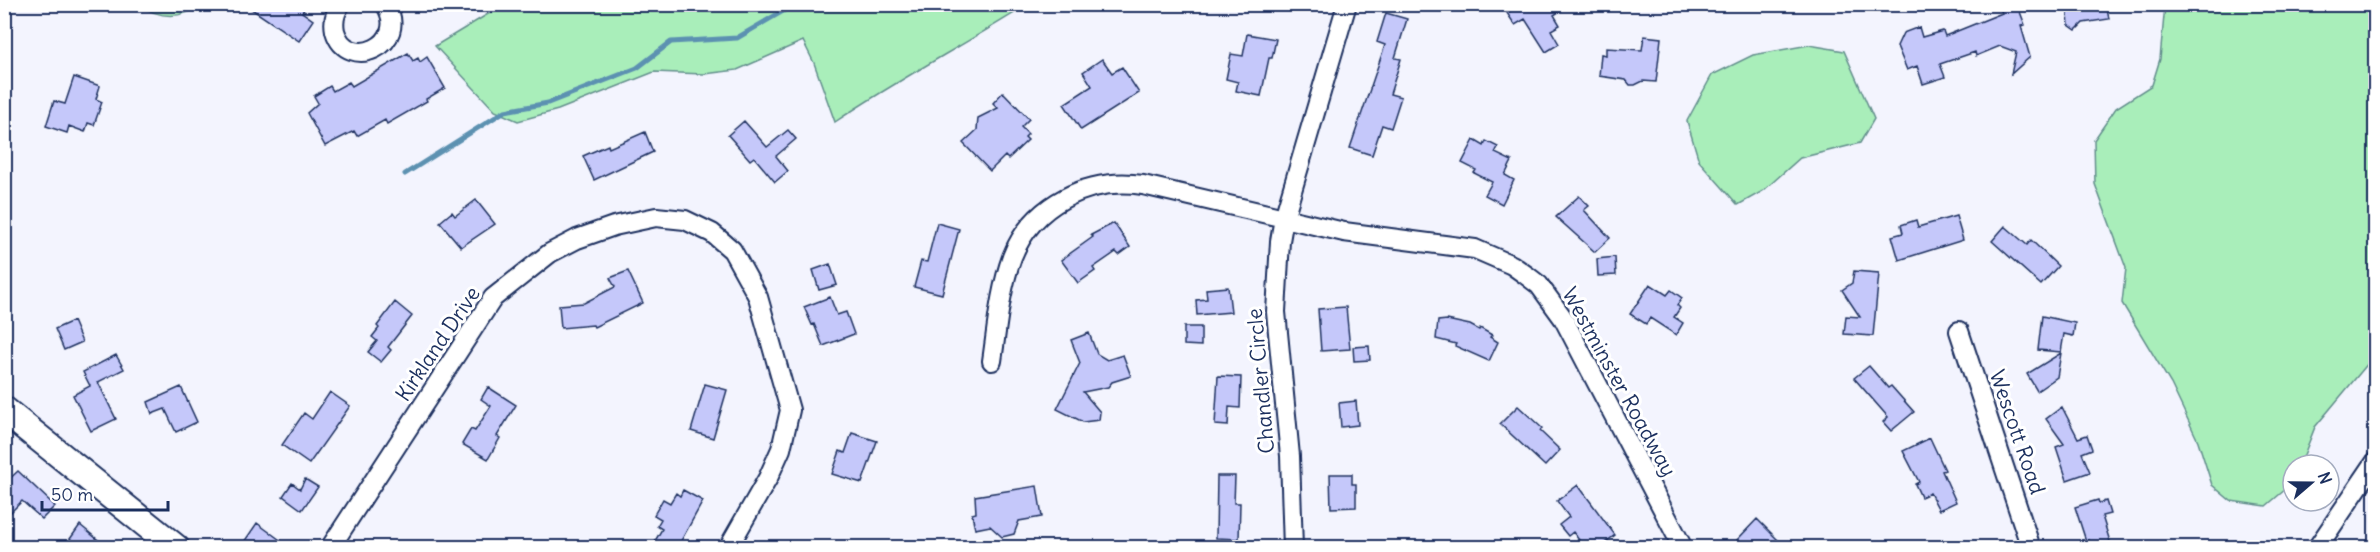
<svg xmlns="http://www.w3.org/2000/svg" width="2380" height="552" viewBox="0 0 2380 552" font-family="Delius,sans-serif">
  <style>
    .green { fill: #a9eeba; stroke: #628e8c; stroke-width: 1.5 }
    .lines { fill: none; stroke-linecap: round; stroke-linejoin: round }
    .stream { stroke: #5c91b1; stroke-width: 5 }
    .building { fill: #c5c8fa; stroke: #1b2f5e; stroke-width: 1.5 }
    .minor-casing { stroke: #1b2f5e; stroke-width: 22 }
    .secondary-casing { stroke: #1b2f5e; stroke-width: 30 }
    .minor { stroke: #fff; stroke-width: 18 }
    .secondary { stroke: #fff; stroke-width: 26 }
    .labels { text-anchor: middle; stroke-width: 6; stroke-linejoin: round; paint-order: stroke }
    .street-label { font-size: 21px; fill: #1b2f5e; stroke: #fff }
  </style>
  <rect width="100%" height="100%" fill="#f3f4fe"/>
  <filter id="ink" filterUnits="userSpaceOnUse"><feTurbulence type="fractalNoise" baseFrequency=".0167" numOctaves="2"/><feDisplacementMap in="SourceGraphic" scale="12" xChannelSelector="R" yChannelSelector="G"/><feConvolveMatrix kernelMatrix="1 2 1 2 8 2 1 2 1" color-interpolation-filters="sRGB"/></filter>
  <g filter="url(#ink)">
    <path class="green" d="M139 5H202C181 19 160 19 139 5Z
      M503 5V4L1027 5C964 45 897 80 835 122L814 63 803 41 737 70 704 74 654 72 558 110 518 121 495 111 435 46Z
      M2165 5H2375V355L2315 427 2300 465H2293V483L2266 506 2231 501 2212 485 2198 441 2171 384 2122 303 2126 268 2095 184 2094 140 2116 108 2152 85 2160 59Z
      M1809 45 1844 51 1874 119 1860 143 1800 158 1763 191 1738 205 1699 161 1687 121 1712 75 1753 55Z"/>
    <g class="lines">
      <path class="stream" d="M405 174 505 111 548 103 637 68 671 42 737 38 795 4"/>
    </g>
    <path class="building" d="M244 4H308L302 12 313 20 299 41Z
      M1516 4H1571L1554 15 1560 25 1551 30 1559 44 1546 52 1525 19 1515 25 1507 13 1517 7Z
      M1998 4H2017L2025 25 2021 26 2030 57 2011 74 2016 52 2000 46 1976 56 1975 52 1940 64 1945 77 1923 84 1917 66 1907 70 1897 46 1903 33 1919 27 1922 37 1943 31 1945 36 2002 13Z
      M2067 4H2106L2109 19 2083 23 2076 30 2069 25Z
      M1386 13 1407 19 1395 58 1401 59 1390 94 1401 97 1391 128 1382 125 1372 155 1350 148 1385 45 1377 42Z
      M1247 34 1276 39 1272 58H1269L1261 96 1236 91 1238 82 1226 79 1231 54 1243 56Z
      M1644 36 1661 38 1656 82 1643 81 1635 85H1630L1626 80 1599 76 1601 54 1606 55V48L1642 50Z
      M408 53 413 61 418 58 420 62 427 57 445 88 426 99 427 101 387 124 385 120 357 136 354 131 325 146 307 113 318 103 314 96 330 86 333 91 349 82 352 86Z
      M1102 59 1112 73 1122 67 1139 93 1081 130 1064 104 1092 86 1083 72Z
      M74 77 100 86 96 99 102 102 94 125 88 123 85 132 69 126 67 133 46 126 54 101 65 104Z
      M1003 92 1029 119 1021 127 1028 134 1025 137 1028 140 1008 159 1005 156 990 171 963 143 977 130 978 118 998 108 993 103Z
      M744 121 767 147 788 130 796 139 776 156 788 171 775 182 754 157 750 160 728 135Z
      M645 132 653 152 594 180 583 156 608 145 609 148Z
      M1474 140 1484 146 1486 141 1498 147 1495 153 1512 161 1505 175 1514 180 1502 204 1485 195 1492 182 1474 173 1476 170 1462 163Z
      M1579 196 1589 206 1584 210 1610 238 1595 252 1556 217Z
      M476 200 495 224 461 247 440 222 452 212 455 216Z
      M1956 216 1963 240 1899 260 1892 236 1903 233 1901 225 1916 220 1918 227Z
      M937 223 959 229 942 294 914 287 921 261 927 262Z
      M1114 223 1130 247 1119 255 1116 252 1093 268 1095 271 1078 283 1061 260 1093 237 1091 235Z
      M2005 226 2027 245 2031 240 2058 266 2041 285 1992 241Z
      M1615 257 1616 275 1598 276 1597 259Z
      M830 264 837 285 819 290 813 270Z
      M628 271 643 303 594 327 593 325 561 328 559 305 584 303 615 287 610 278Z
      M1854 271 1879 273 1873 336 1844 334 1846 316 1860 317 1842 290 1852 283Z
      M1650 284 1667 295 1671 290 1682 298 1677 305 1680 308 1674 317 1683 323 1676 335 1650 318 1646 324 1630 314Z
      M1228 287 1231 312 1197 315 1196 300 1207 299 1206 289Z
      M830 297 837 315 846 312 854 334 823 346 814 324 812 325 804 307Z
      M395 302 412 316 388 347 391 350 381 362 368 352 377 341 372 337 379 328 377 326Z
      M1346 307 1350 349 1321 351 1318 309Z
      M2042 316 2075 323 2073 336 2064 334 2061 352 2038 350Z
      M1447 320 1470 325 1479 330 1480 328 1492 335 1490 337 1498 342 1489 361 1455 346 1456 344 1436 339 1438 321Z
      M73 321 82 342 64 350 55 329Z
      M1184 327H1201V346L1184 345Z
      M1089 333 1097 354 1107 360 1123 355 1131 376 1112 382 1108 387 1083 392 1100 412 1099 420 1083 422 1057 409 1080 363 1071 340Z
      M1369 346 1370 360 1354 361 1353 347Z
      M2061 353 2057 377 2037 391 2027 374Z
      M116 355 124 369 98 382 116 419 91 431 73 395 90 386 83 372Z
      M1869 366 1888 388 1891 386 1914 412 1891 431 1883 422 1888 417 1854 378Z
      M1218 376 1241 377 1240 408 1229 407 1228 426 1215 425Z
      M705 384 727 390 713 438 691 431Z
      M181 387 197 422 176 432 165 409 152 414 148 402Z
      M488 387 516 405 497 436 500 438 488 459 462 444 471 429 475 431 491 406 481 399Z
      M330 392 350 406 309 464 282 445 304 413 312 419Z
      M1356 401 1358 425 1341 427 1339 403Z
      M1518 406 1542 428 1540 431 1560 450 1545 466 1500 424Z
      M2062 407 2078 438 2087 435 2092 449 2082 453 2090 472 2067 480 2056 447 2064 444 2046 419Z
      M852 433 877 441 862 483 832 474 840 451 845 453Z
      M1930 438 1945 470 1942 471 1956 502 1939 510 1930 493 1921 497 1915 484 1919 482 1903 451Z
      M18 471 55 506 42 519 22 501 4 519V484Z
      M1330 474H1352V484H1356V507L1331 508Z
      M1217 476H1235L1234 503H1240L1239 539 1216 538Z
      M305 479 318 487 302 510 283 496 292 483 300 489Z
      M1578 485 1615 535 1598 548H1585L1573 532 1568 536 1559 525 1569 517 1557 501Z
      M1037 486 1042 517 1019 521 1014 534 1002 537 990 526 975 529 972 514 976 513 975 496Z
      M683 490 703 501 677 548H667L655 541 662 529 657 526 661 519 654 515 663 499 670 503 676 493 680 496Z
      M2098 500 2099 503 2106 501 2110 514 2102 516 2112 548H2092L2089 540 2086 541 2075 507Z
      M1757 519 1786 548H1745L1737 540Z
      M257 523 291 548H252L244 542Z
      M80 525 108 548H80L70 539Z"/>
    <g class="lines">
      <defs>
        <path id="minor" d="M341 4C335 12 333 21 335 31 347 73 412 45 385 4
          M1959 331 2031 548
          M992 361C997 327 1000 290 1012 257 1033 204 1088 177 1143 185L1344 232 1475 249 1512 265 1526 275 1539 285 1563 318 1683 548
          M330 548 493 298 550 253 577 239 614 226 656 217 685 220 712 233 732 250 758 297 790 410 781 449 768 478 728 548
          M1293 548 1290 456 1276 312 1280 241 1284 218 1347 4
          M2317 548 2376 461"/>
        <path id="secondary" d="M4 410 176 548"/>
      </defs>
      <use href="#minor" class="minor-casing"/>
      <use href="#secondary" class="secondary-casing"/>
      <use href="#minor" class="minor"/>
      <use href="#secondary" class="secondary"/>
    </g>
  </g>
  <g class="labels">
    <g class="street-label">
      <text transform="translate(438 344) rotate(-56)" y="7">Kirkland Drive</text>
      <text transform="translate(1261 381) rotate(-95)" y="7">Chandler Circle</text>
      <text transform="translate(1619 382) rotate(61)" y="7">Westminster Roadway</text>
      <text transform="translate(2017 432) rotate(71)" y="7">Wescott Road</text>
    </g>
  </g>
  <rect width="2380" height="552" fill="none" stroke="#fff" stroke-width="24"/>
  <rect x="12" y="12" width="2356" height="528" fill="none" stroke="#1b2f5e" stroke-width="2" filter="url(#ink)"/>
  <g transform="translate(2311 483) rotate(70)"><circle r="28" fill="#ffffff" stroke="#a4acbf" stroke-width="1.5"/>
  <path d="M0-4.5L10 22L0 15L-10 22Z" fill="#1b2f5e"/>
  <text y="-9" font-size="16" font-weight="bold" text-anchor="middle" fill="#1b2f5e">N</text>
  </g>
  <path d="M42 501v9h126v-9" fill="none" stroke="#1b2f5e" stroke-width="3"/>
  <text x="51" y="501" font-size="18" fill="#1b2f5e" stroke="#ffffff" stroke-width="4.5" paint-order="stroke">50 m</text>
</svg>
